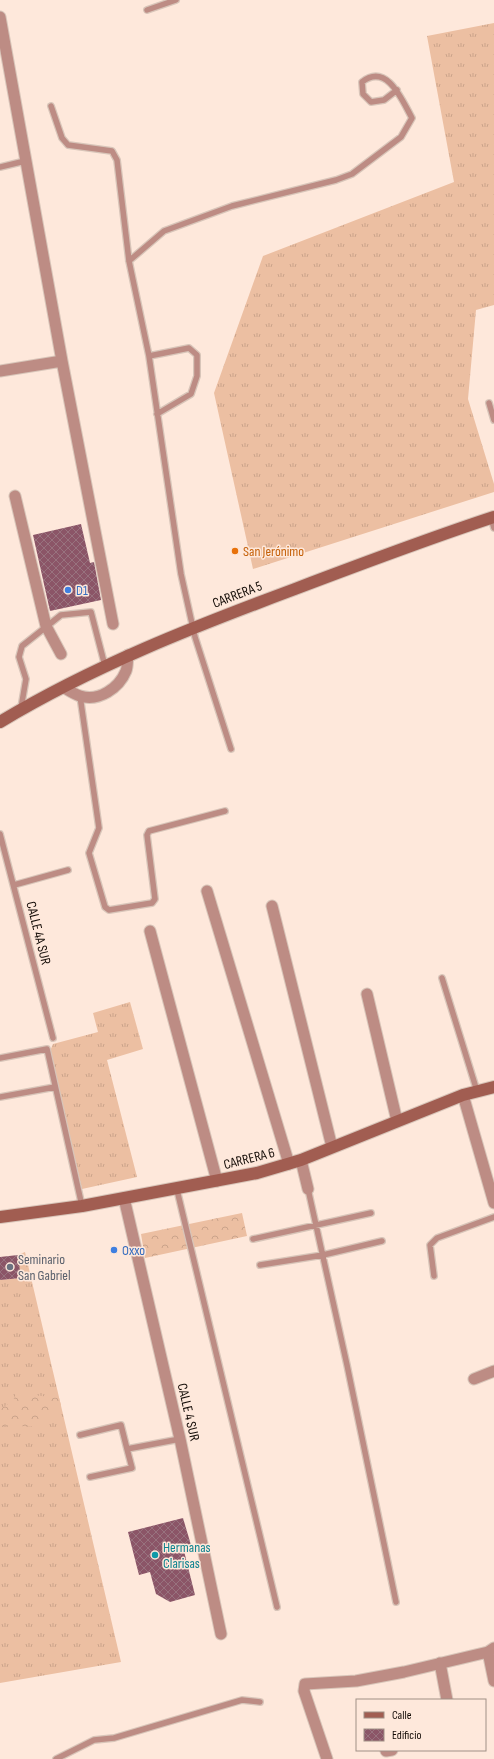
<svg xmlns="http://www.w3.org/2000/svg" width="494" height="1759" viewBox="0 0 494 1759" font-family="'Sofia Sans Condensed',sans-serif">
  <style>
    .grass { fill: url(#grass-tufts) }
    .forest { fill: url(#forest-crowns) }
    .building { fill: url(#building-cross-hatch) }
    .lines { fill: none; stroke-linecap: round; stroke-linejoin: round }
    .lane-casing { stroke: #d8c5b9; stroke-width: 8 }
    .street-casing { stroke: #d8c5b9; stroke-width: 13 }
    .secondary-casing { stroke: #d8c5b9; stroke-width: 14 }
    .lane { stroke: #bd8c84; stroke-width: 5.5 }
    .street { stroke: #bd8c84; stroke-width: 11 }
    .secondary { stroke: #a15d51; stroke-width: 12 }
    .food-dot { fill: #e8710a; stroke: #fee8db; stroke-width: 1.5 }
    .shop-dot { fill: #3f7fe0; stroke: #fee8db; stroke-width: 1.5 }
    .worship-dot { fill: #6b7280; stroke: #fee8db; stroke-width: 1.5 }
    .culture-dot { fill: #0f9aa8; stroke: #fee8db; stroke-width: 1.5 }
    .labels { text-anchor: middle; stroke-width: 3; stroke-linejoin: round; paint-order: stroke }
    .food-label { font-size: 14px; fill: #c56008; stroke: #fee8db; text-anchor: start }
    .shop-label { font-size: 14px; fill: #366cbe; stroke: #fee8db; text-anchor: start }
    .street-label { font-size: 14px; fill: #130b06; stroke: #fee8db }
    .worship-label { font-size: 14px; fill: #5b616d; stroke: #fee8db; text-anchor: start }
    .culture-label { font-size: 14px; fill: #0d838f; stroke: #fee8db; text-anchor: start }
  </style>
  <defs>
    <pattern id="grass-tufts" width="24" height="20" patternUnits="userSpaceOnUse"><rect width="24" height="20" fill="#ecbfa2"/><path d="M3 7l-1-3M5 7V3M7 7l1-3M15 17l-1-3M17 17v-4M19 17l1-3" fill="none" stroke="#caa38a"/></pattern>
    <pattern id="forest-crowns" width="20" height="18" patternUnits="userSpaceOnUse"><rect width="20" height="18" fill="#ecbfa2"/><path d="M2 6a3 3 0 1 1 6 0M12 15a3 3 0 1 1 6 0" fill="none" stroke="#caa38a"/></pattern>
    <pattern id="building-cross-hatch" width="8" height="8" patternUnits="userSpaceOnUse"><rect width="8" height="8" fill="#8b5567"/><path d="M0 0l8 8M0 8l8-8" fill="none" stroke="#98727e"/></pattern>
  </defs>
  <rect width="100%" height="100%" fill="#fee8db"/>
  <path class="grass" d="M494 23V305L476 310 468 399 494 484V492L253 569 214 393 263 256 454 182 427 36Z
    M130 1002 143 1049 107 1060 137 1177 82 1189 50 1051 53 1044 98 1032 93 1013Z
    M25 1252 121 1662 0 1683V1280L20 1278 18 1255Z"/>
  <path class="forest" d="M242 1213 247 1236 145 1258 141 1234Z
    M27 1392 33 1395 59 1398 61 1405C58 1411 54 1414 48 1419 30 1433 20 1422 0 1427V1409L13 1401 16 1393Z"/>
  <path class="building" d="M81 524 90 563 94 562 101 600 50 611 33 535Z
    M18 1255 21 1278 0 1280V1257Z
    M183 1518 191 1545 183 1547 195 1595 170 1602 156 1594 150 1572 139 1575 128 1532Z"/>
  <g class="lines">
    <defs>
      <path id="lane" d="M147 10 176 0
        M51 106 62 138 68 145 112 151 117 160 129 261 149 356
        M0 167 25 161
        M129 261 164 231 232 206 336 180 352 174 401 137 412 118C402 100 387 62 362 82L363 94 371 102 384 100 397 90
        M489 403 494 420
        M157 414 191 394 197 376V355L189 348 149 356 181 574 195 637 231 749
        M491 518 494 528
        M80 696 99 828 89 853 105 907 109 910 152 903 155 899 147 835 149 831 225 811
        M21 708 26 679 19 657 22 646 61 615 91 612 105 666
        M0 834 53 1038
        M14 885 68 870
        M442 978 477 1091
        M0 1058 47 1049 82 1206
        M0 1097 55 1087
        M308 1189 347 1365 396 1602
        M177 1190 277 1607
        M253 1239 371 1213
        M260 1265 323 1255 382 1241
        M434 1276 430 1245 437 1238 494 1217
        M80 1435 121 1425 127 1449 180 1439
        M90 1477 132 1468 127 1449
        M56 1759 94 1740 114 1738 242 1700 260 1702"/>
      <path id="street" d="M0 17 62 361 113 624
        M0 371 62 361
        M15 496 46 626 61 654
        M63 687C68 690 74 694 80 696 99 702 119 688 126 671 128 666 127 660 128 655
        M207 891 289 1164
        M272 906 332 1147
        M150 931 217 1181
        M367 994 397 1121
        M463 1095 494 1203
        M301 1160 308 1189
        M124 1198 180 1439 221 1634
        M474 1379 494 1371
        M488 1652 494 1681
        M440 1663 447 1700
        M386 1751 392 1750
        M327 1759 304 1691 305 1684 356 1681 404 1672 488 1652 494 1648"/>
      <path id="secondary" d="M0 722C93 666 193 627 295 589 361 564 427 539 494 517
        M0 1217 82 1206 257 1173 301 1160 463 1095 494 1087"/>
    </defs>
    <use href="#lane" class="lane-casing"/>
    <use href="#street" class="street-casing"/>
    <use href="#secondary" class="secondary-casing"/>
    <use href="#lane" class="lane"/>
    <use href="#street" class="street"/>
    <use href="#secondary" class="secondary"/>
  </g>
  <circle class="food-dot" cx="235" cy="551" r="4"/>
  <g class="shop-dot">
    <circle cx="68" cy="590" r="4"/>
    <circle cx="114" cy="1250" r="4"/>
  </g>
  <circle class="worship-dot" cx="10" cy="1267" r="4"/>
  <circle class="culture-dot" cx="155" cy="1555" r="4"/>
  <g class="labels">
    <g class="food-label">
      <text x="243" y="556">San Jerónimo</text>
    </g>
    <g class="shop-label">
      <text x="76" y="595">D1</text>
      <text x="122" y="1255">Oxxo</text>
    </g>
    <g class="street-label">
      <text transform="translate(237 594) rotate(-21)" y="5">CARRERA 5</text>
      <text transform="translate(39 933) rotate(76)" y="5">CALLE 4A SUR</text>
      <text transform="translate(249 1158) rotate(-14)" y="5">CARRERA 6</text>
      <text transform="translate(189 1412) rotate(77)" y="5">CALLE 4 SUR</text>
    </g>
    <g class="worship-label">
      <text x="18" y="1264">Seminario<tspan x="18" dy="16">San Gabriel</tspan></text>
    </g>
    <g class="culture-label">
      <text x="163" y="1552">Hermanas<tspan x="163" dy="16">Clarisas</tspan></text>
    </g>
  </g>
  <rect x="356" y="1699" width="130" height="52" fill="#fee8db" stroke="#a09086"/>
  <rect x="364" y="1712" width="20" height="6" fill="#a15d51" stroke="#a09086"/>
  <text x="392" y="1719" font-size="12" fill="#130b06">Calle</text>
  <rect x="364" y="1729" width="20" height="12" fill="url(#building-cross-hatch)" stroke="#a09086"/>
  <text x="392" y="1739" font-size="12" fill="#130b06">Edificio</text>
</svg>
